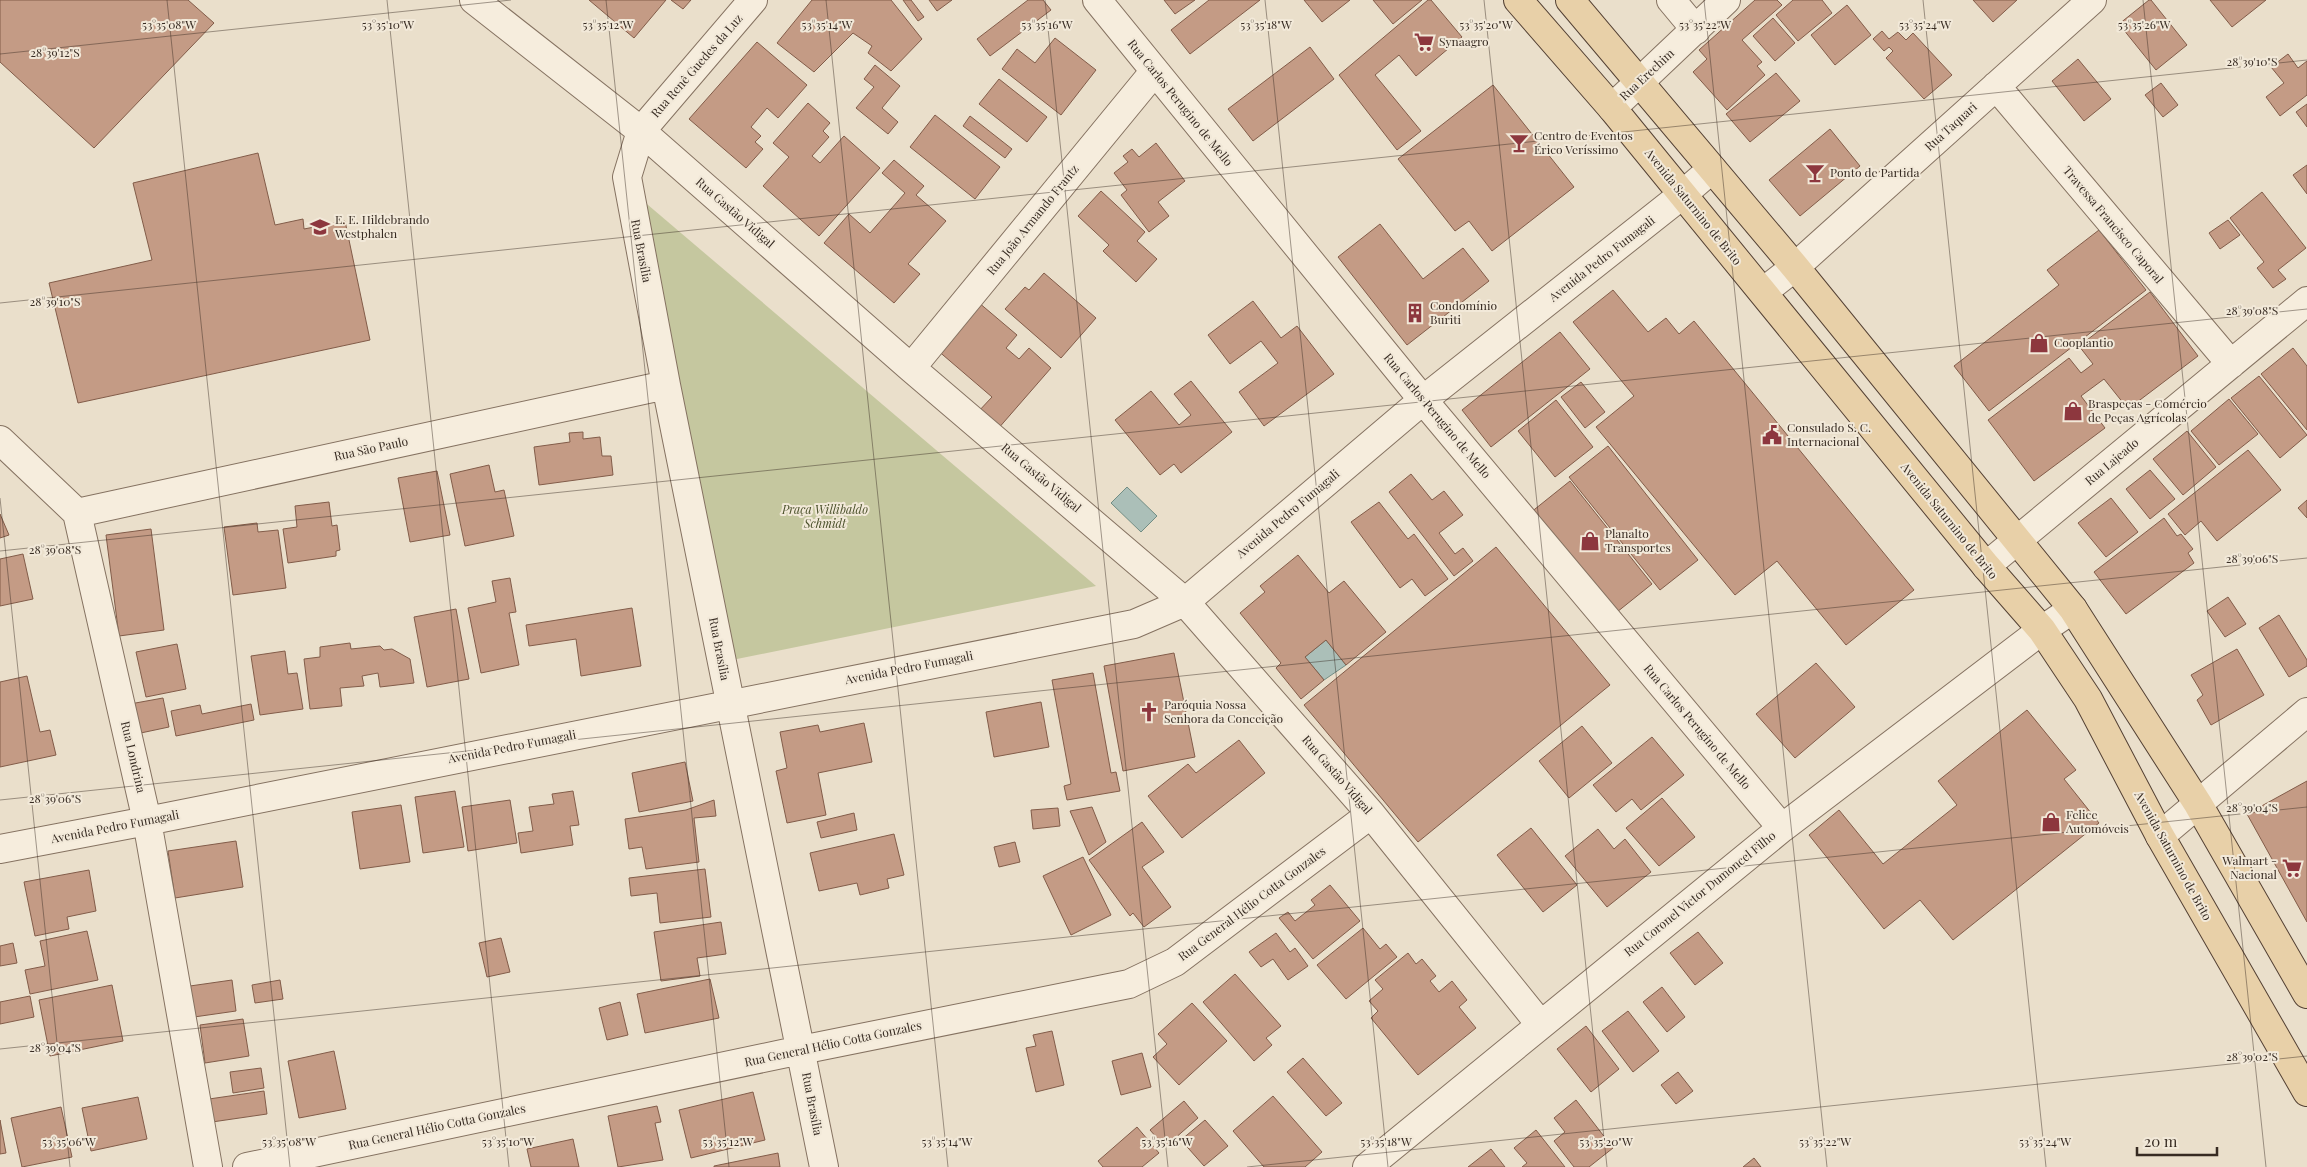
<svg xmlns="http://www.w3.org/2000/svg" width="2307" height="1167" viewBox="0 0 2307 1167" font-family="'Playfair Display',serif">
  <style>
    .green { fill: #c5c79f }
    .water { fill: #abbfb8; stroke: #728d84 }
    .building { fill: #c49b85; stroke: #825c49 }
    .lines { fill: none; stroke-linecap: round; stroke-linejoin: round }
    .minor-casing { stroke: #857261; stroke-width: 30 }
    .major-casing { stroke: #544134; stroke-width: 30 }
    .minor { stroke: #f6eddd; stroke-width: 28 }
    .major { stroke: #e8d0a8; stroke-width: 28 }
    .ticks { fill: none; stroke: #372b22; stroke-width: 1; stroke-opacity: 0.45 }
    .labels { text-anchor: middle; stroke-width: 4; stroke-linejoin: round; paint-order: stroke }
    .poi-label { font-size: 12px; fill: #372b22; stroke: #f2e9d9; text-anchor: start }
    .street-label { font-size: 12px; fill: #372b22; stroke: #f2e9d9 }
    .park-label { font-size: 12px; font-style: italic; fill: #4b512b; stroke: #f2e9d9 }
    .ticks-label { font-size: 12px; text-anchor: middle; fill: #372b22; stroke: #f2e9d9; stroke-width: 4; stroke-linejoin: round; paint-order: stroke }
  </style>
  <rect width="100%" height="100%" fill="#eadfcb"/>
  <path class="green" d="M641 199 1096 586 727 661Z"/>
  <path class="water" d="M1127 487 1157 516 1141 532 1111 503Z
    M1326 640 1346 665 1324 680 1305 657Z"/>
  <path class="building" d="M0 0H188L214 23 94 148 0 62Z
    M589 0H666L634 38Z
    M671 0H691L683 9Z
    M812 0H891L922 39 891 71 868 53 872 46 853 33 814 72 777 43Z
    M903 0H911L924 17 918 21Z
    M929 0H952L937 11Z
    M1028 0H1043L1051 10 990 56 977 39Z
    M1164 0H1195L1175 14Z
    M1209 0H1260L1190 54 1171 30Z
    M1304 0H1350L1322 22Z
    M1373 0H1422L1393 24Z
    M1428 0H1431L1462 37 1416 76 1399 55 1375 75 1421 131 1397 150 1339 75Z
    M1755 0H1777L1782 5 1742 40 1762 62 1757 66 1765 75 1727 110 1693 72 1707 59 1699 50Z
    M1793 0H1822L1832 13 1798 41 1776 15Z
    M1973 0H2017L1993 22Z
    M2149 0H2151L2187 45 2156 70 2119 24Z
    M2210 0H2266L2232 27Z
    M1847 5 1871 35 1835 65 1811 35Z
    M1773 18 1795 43 1775 61 1753 36Z
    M1882 31 1889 39 1898 32 1906 40 1913 33 1952 75 1924 99 1886 58 1893 51 1889 47 1884 51 1873 39Z
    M1055 38 1096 70 1061 115 1002 69 1017 49 1035 63Z
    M757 42 807 85 778 118 767 108 751 127 761 136 755 142 763 149 746 168 689 119Z
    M1310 47 1334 79 1253 141 1228 109Z
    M2288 54 2298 68 2307 61V95L2280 116 2266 97 2284 83 2271 67Z
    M2078 59 2111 99 2084 121 2052 81Z
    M875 65 900 86 882 108 898 122 888 134 856 108 874 87 864 79Z
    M1776 73 1800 101 1750 142 1726 114Z
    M999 79 1047 117 1027 142 979 104Z
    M2161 83 2178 105 2163 117 2145 95Z
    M1493 85 1574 187 1492 251 1469 221 1455 231 1398 159Z
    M808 103 830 123 823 131 829 137 812 156 820 163 844 136 880 168 819 236 763 186 789 157 773 143Z
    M2307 104V127L2296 112Z
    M935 115 1000 167 975 199 910 147Z
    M970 116 1012 149 1005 158 963 126Z
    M1830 129 1860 166 1800 216 1769 180Z
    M1156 143 1185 181 1158 202 1169 216 1149 232 1121 195 1127 190 1114 173 1128 162 1123 156 1132 149 1139 157Z
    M258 153 275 225 303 219 304 229 345 221 370 340 78 403 49 283 152 260 133 183Z
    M894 160 924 186 916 195 946 221 908 264 920 274 894 303 824 243 849 214 870 233 905 193 882 173Z
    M2307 165V194L2293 175Z
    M1101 191 1145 232 1137 241 1157 259 1136 282 1103 251 1109 245 1078 216Z
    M2262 192 2306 248 2278 270 2286 279 2273 288 2257 268 2264 262 2230 218Z
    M2228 220 2240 235 2220 249 2209 233Z
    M1380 224 1423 279 1463 248 1489 281 1407 345 1338 257Z
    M2099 230 2146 290 1989 411 1954 366 2059 285 2047 270Z
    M1044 273 1096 318 1061 358 1005 309 1025 287 1029 290Z
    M1613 290 1648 332 1666 318 1679 334 1694 321 1914 590 1846 645 1777 561 1735 595 1596 427 1634 396 1573 322Z
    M2150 292 2198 356 2128 409 2104 379 2081 396 2105 428 2034 481 1988 420 2069 358 2081 373 2093 364 2079 346Z
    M1253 301 1281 338 1297 326 1334 374 1264 426 1239 392 1278 363 1261 341 1230 364 1208 335Z
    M978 302 1017 335 1006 348 1019 359 1029 348 1051 368 997 430 977 413 992 397 936 349Z
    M1560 332 1590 369 1491 447 1462 410Z
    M2293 348 2307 366V430L2261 374Z
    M2259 376 2307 435 2280 458 2231 398Z
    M1191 381 1232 432 1181 473 1174 464 1160 475 1115 420 1151 391 1179 425 1191 415 1174 394Z
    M1581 382 1605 412 1585 428 1561 397Z
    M2229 399 2258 434 2219 465 2191 431Z
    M1556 400 1593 447 1555 477 1518 431Z
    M2187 431 2216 467 2183 495 2153 459Z
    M583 432V439L600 437 602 456H611L613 475 539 485 534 447 570 442 569 433Z
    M1608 446 1698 560 1660 590 1569 477Z
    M2248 450 2281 490 2217 541 2201 521 2185 535 2168 514Z
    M489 465 495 492 504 490 514 536 465 546 450 474Z
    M2150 470 2175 499 2150 519 2126 489Z
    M437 471 450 535 410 542 398 478Z
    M1411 474 1432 500 1444 491 1463 515 1439 533 1455 554 1463 548 1473 561 1454 576 1389 492Z
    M1570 481 1652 584 1612 616 1530 513Z
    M2111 498 2138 532 2106 557 2078 523Z
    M2307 500V518L2298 508Z
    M329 502 332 526 337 525 340 550 336 551V556L288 563 283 529 297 527 295 506Z
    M1379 502 1408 539 1414 534 1448 579 1425 596 1412 579 1400 588 1351 522Z
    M0 514 9 535 0 538Z
    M2164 518 2177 536 2181 534 2193 549 2188 553 2194 563 2126 614 2094 572Z
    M257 523 258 532 278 530 286 588 233 595 224 527Z
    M151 529 164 630 119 636 106 535Z
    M1496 547 1610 685 1418 842 1304 705Z
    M23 554 33 599 0 606V559Z
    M1298 555 1329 593 1344 581 1386 632 1346 665 1326 640 1305 657 1324 680 1301 699 1276 668 1281 663 1240 613 1265 592 1260 586Z
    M510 578 516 612 509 613 519 665 481 673 468 608 496 602 492 581Z
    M2228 597 2246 624 2225 637 2207 611Z
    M632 608 641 666 581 676 576 639 529 646 526 625Z
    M456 609 469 679 427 687 414 617Z
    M2279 615 2307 660V666L2289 677 2259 628Z
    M350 643 351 649 380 646 384 650 392 649 410 659 414 683 380 687 378 673 362 676 364 686 340 688 342 706 310 709 304 659 320 657V647Z
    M177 644 186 689 146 697 136 652Z
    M2237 649 2264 695 2211 725 2197 700 2203 695 2191 675Z
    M285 651 288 674 297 673 303 709 260 715 251 656Z
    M1174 653 1195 757 1123 771 1104 666Z
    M1816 663 1855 707 1795 758 1756 714Z
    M1093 673 1111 773 1116 772 1120 791 1067 800 1064 786 1071 784 1052 680Z
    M27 676 40 732 50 730 56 755 0 767V682Z
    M163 698 169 727 136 734 130 704Z
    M1041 702 1049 747 994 757 986 712Z
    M251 704 254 720 176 736 171 711 200 705 202 714Z
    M2027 710 2076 770 2064 779 2099 823 1953 940 1920 900 1884 929 1809 835 1839 810 1883 864 1957 805 1938 781Z
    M864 723 872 762 818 773 826 815 787 823 776 771 787 768 780 732 818 725 820 732Z
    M1582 726 1612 763 1569 798 1539 761Z
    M1652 737 1684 775 1641 810 1632 799 1616 812 1593 785Z
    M1239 740 1265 773 1182 838 1148 796 1188 764 1196 773Z
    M685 762 693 801 639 812 632 773Z
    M2307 781V922L2247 814Z
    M455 791 464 847 423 853 415 797Z
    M573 791 579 825 570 826 573 845 521 853 518 833 533 831 529 807 554 804 552 794Z
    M1662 798 1695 837 1659 866 1626 828Z
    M510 800 517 843 468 851 462 807Z
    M714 800 716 816 694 818 699 862 646 869 642 847 629 849 625 819 686 810Z
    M401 805 410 862 360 869 352 812Z
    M1092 807 1106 842 1089 855 1070 811Z
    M1058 808 1060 826 1033 829 1031 810Z
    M854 813 857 830 821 838 817 822Z
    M1142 822 1164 852 1142 867 1171 907 1144 927 1133 913 1130 916 1089 860Z
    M1531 828 1577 885 1543 912 1497 855Z
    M1598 829 1614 849 1625 839 1651 872 1607 907 1565 856Z
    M894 834 904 875 887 879 889 888 860 895 857 883 819 891 810 853Z
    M236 841 243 887 175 898 168 851Z
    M1015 842 1020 862 999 867 994 847Z
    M1083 857 1111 915 1071 935 1043 876Z
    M705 869 711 917 660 923 657 893 631 896 629 878Z
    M89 870 96 911 67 917 69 929 35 936 24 882Z
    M1330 885 1360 921 1313 959 1279 918 1288 912 1295 921 1315 905 1311 900Z
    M721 922 726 954 697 958 700 976 661 981 654 932Z
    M1363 928 1380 949 1386 944 1397 957 1346 999 1317 965Z
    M87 931 98 980 30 994 25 970 45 966 40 941Z
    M1698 932 1723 963 1695 985 1670 953Z
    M1276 933 1290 952 1295 948 1308 966 1288 980 1273 959 1261 967 1249 952Z
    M501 938 510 972 487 977 479 943Z
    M13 943 17 963 0 966V946Z
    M1408 953 1416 964 1422 959 1436 976 1430 981 1439 992 1452 981 1467 1000 1459 1007 1476 1028 1418 1075 1371 1018 1378 1011 1369 1001 1383 989 1375 980Z
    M1235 974 1281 1026 1266 1038 1272 1045 1254 1061 1203 1002Z
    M710 979 719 1018 645 1033 637 994Z
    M232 980 236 1011 194 1017 190 986Z
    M280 980 283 999 255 1003 252 985Z
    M112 985 123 1041 50 1056 39 1000Z
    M1662 987 1685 1017 1667 1032 1643 1002Z
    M30 996 34 1017 0 1024V1002Z
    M620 1002 628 1035 607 1040 599 1008Z
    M1192 1003 1227 1041 1179 1085 1153 1057 1167 1044 1158 1034Z
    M1628 1011 1659 1051 1633 1072 1602 1031Z
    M243 1019 249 1056 205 1063 200 1025Z
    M1586 1026 1619 1069 1591 1092 1557 1049Z
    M1052 1031 1064 1085 1036 1092 1026 1048 1036 1046 1033 1035Z
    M334 1051 346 1109 299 1118 288 1061Z
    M1142 1053 1151 1087 1121 1095 1112 1061Z
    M1303 1058 1342 1103 1326 1116 1287 1072Z
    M261 1068 264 1088 233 1093 230 1072Z
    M1678 1072 1693 1091 1676 1104 1661 1085Z
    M264 1091 267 1114 212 1122 209 1099Z
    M753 1092 765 1140 691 1158 679 1110Z
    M1273 1096 1322 1152 1305 1167H1264L1233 1131Z
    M138 1097 147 1139 91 1151 82 1108Z
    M1576 1100 1613 1148 1589 1167H1574L1554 1141 1565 1132 1554 1118Z
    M1184 1101 1198 1118 1165 1147 1150 1130Z
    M657 1106 661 1122 655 1123 663 1160 618 1167 608 1116Z
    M61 1107 72 1157 22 1167 11 1118Z
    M0 1120 6 1153 0 1154Z
    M1205 1120 1228 1146 1204 1166 1181 1140Z
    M1137 1127 1159 1153 1142 1167H1103L1098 1161Z
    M1536 1130 1565 1167H1522L1527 1163 1514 1148Z
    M573 1139 579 1167H531L527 1149Z
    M1491 1149 1505 1167H1468Z
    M778 1153 780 1167H714V1166Z
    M1754 1158 1761 1167H1743Z"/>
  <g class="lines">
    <defs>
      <path id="minor" d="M474 0 641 131 911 368 1185 602 1371 814 1540 1024
        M753 0 641 131 627 177 666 385 824 1167
        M1097 0 1423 400 1782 828
        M1671 0 1696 30
        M1996 86 2231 364
        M1612 108 1726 0
        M1763 292 1795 267 2092 0
        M911 368 1154 72
        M0 440 77 513 147 821 208 1167
        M77 513 666 385
        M1986 566 2307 301
        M2160 836 2307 712
        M0 849 147 821 1134 624 1185 602 1423 400 1682 195 1712 169
        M247 1167 801 1050 1129 984 1175 962 1371 814
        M1367 1167 1782 828 2042 630 2073 609"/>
      <path id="major" d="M1518 0 1612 108 1986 566 2042 630 2088 699 2160 836 2307 1092
        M1570 0 1795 267 2073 609 2198 804 2307 994"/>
    </defs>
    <use href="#minor" class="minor-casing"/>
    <use href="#major" class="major-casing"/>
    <use href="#minor" class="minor"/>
    <use href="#major" class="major"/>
  </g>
  <path class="ticks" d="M167 0 290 1167M387 0 509 1167M606 0 729 1167M826 0 948 1167M1045 0 1168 1167M1265 0 1388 1167M1484 0 1607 1167M1704 0 1827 1167M1923 0 2046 1167M2143 0 2266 1167M0 54 511 0M0 303 2307 60M0 498 70 1167M0 551 2307 309M0 800 2307 558M0 1049 2307 807M1247 1167 2307 1056"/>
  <defs>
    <symbol id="supermarket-bare" viewBox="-9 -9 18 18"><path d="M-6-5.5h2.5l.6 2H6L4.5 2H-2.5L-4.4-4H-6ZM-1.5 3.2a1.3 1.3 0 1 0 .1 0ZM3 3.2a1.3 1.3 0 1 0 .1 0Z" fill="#8d373e" stroke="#f2e9d9" stroke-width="2.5" paint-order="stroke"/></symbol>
    <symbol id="bar-bare" viewBox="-9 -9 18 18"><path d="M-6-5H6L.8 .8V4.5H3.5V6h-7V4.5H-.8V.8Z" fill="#8d373e" stroke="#f2e9d9" stroke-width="2.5" paint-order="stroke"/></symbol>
    <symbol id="school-bare" viewBox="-9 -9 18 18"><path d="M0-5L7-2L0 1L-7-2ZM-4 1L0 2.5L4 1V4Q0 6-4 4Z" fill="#8d373e" stroke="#f2e9d9" stroke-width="2.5" paint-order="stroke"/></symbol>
    <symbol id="building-bare" viewBox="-9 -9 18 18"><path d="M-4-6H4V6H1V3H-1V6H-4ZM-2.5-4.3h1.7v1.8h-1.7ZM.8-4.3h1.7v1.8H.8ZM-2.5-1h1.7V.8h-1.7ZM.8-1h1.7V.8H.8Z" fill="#8d373e" stroke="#f2e9d9" stroke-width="2.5" paint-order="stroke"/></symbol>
    <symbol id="shop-bare" viewBox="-9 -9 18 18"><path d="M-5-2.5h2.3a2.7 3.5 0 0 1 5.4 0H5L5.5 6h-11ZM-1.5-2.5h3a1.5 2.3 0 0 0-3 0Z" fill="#8d373e" stroke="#f2e9d9" stroke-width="2.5" paint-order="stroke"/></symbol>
    <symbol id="civic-bare" viewBox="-9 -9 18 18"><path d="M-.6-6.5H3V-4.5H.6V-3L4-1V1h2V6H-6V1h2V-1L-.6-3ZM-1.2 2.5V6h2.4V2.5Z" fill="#8d373e" stroke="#f2e9d9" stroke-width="2.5" paint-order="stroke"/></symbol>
    <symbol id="church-bare" viewBox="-9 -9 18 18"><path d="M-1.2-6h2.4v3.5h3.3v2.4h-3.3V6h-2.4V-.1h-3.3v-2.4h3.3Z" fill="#8d373e" stroke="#f2e9d9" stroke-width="2.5" paint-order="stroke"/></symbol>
  </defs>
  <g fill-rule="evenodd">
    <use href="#supermarket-bare" x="1410" y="28" width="28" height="28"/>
    <use href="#bar-bare" x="1505" y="129" width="28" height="28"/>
    <use href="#bar-bare" x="1801" y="159" width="28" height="28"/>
    <use href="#school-bare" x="306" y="213" width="28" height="28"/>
    <use href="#building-bare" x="1401" y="299" width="28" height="28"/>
    <use href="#shop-bare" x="2025" y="329" width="28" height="28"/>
    <use href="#shop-bare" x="2059" y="397" width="28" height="28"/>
    <use href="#civic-bare" x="1758" y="421" width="28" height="28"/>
    <use href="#shop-bare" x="1576" y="527" width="28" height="28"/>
    <use href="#church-bare" x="1135" y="698" width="28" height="28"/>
    <use href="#shop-bare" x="2037" y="808" width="28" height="28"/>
    <use href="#supermarket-bare" x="2278" y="854" width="28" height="28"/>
  </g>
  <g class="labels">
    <g class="poi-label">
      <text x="1439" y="46">Synaagro</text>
      <text x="1534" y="140">Centro de Eventos<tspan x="1534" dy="14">Érico Veríssimo</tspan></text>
      <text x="1830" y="177">Ponto de Partida</text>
      <text x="335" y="224">E. E. Hildebrando<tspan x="335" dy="14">Westphalen</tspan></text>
      <text x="1430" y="310">Condomínio<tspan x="1430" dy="14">Buriti</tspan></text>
      <text x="2054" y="347">Cooplantio</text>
      <text x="2088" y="408">Braspeças - Comércio<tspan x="2088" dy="14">de Peças Agrícolas</tspan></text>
      <text x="1787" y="432">Consulado S. C.<tspan x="1787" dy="14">Internacional</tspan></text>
      <text x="1605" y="538">Planalto<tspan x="1605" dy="14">Transportes</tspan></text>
      <text x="1164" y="709">Paróquia Nossa<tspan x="1164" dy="14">Senhora da Conceição</tspan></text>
      <text x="2066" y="819">Felice<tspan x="2066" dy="14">Automóveis</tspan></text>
      <text x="2277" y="865" text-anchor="end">Walmart -<tspan x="2277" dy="14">Nacional</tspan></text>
    </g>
    <g class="street-label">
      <text transform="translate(697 66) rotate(-49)" y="4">Rua Renê Guedes da Luz</text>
      <text transform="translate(1647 75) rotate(-43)" y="4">Rua Erechim</text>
      <text transform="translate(1180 103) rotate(51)" y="4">Rua Carlos Perugino de Mello</text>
      <text transform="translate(1951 127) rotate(-42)" y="4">Rua Taquari</text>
      <text transform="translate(1693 207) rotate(51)" y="4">Avenida Saturnino de Brito</text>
      <text transform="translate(735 213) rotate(41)" y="4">Rua Gastão Vidigal</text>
      <text transform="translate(1033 220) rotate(-51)" y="4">Rua João Armando Frantz</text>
      <text transform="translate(2113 225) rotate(50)" y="4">Travessa Francisco Caporal</text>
      <text transform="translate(641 251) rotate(79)" y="4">Rua Brasília</text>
      <text transform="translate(1602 259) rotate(-38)" y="4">Avenida Pedro Fumagali</text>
      <text transform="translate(1437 416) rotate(50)" y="4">Rua Carlos Perugino de Mello</text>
      <text transform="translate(371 449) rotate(-12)" y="4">Rua São Paulo</text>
      <text transform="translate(2112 462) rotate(-40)" y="4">Rua Lajeado</text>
      <text transform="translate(1041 478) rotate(40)" y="4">Rua Gastão Vidigal</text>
      <text transform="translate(1288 514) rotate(-40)" y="4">Avenida Pedro Fumagali</text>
      <text transform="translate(1949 521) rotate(51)" y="4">Avenida Saturnino de Brito</text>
      <text transform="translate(719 649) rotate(79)" y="4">Rua Brasília</text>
      <text transform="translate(909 668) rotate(-11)" y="4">Avenida Pedro Fumagali</text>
      <text transform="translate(1697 727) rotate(50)" y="4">Rua Carlos Perugino de Mello</text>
      <text transform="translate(512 747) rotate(-11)" y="4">Avenida Pedro Fumagali</text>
      <text transform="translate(133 757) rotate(77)" y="4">Rua Londrina</text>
      <text transform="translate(1337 775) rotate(49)" y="4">Rua Gastão Vidigal</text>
      <text transform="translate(115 827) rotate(-11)" y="4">Avenida Pedro Fumagali</text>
      <text transform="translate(2173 856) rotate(61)" y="4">Avenida Saturnino de Brito</text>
      <text transform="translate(1700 894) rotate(-39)" y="4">Rua Coronel Victor Dumoncel Filho</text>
      <text transform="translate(1252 904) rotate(-37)" y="4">Rua General Hélio Cotta Gonzales</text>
      <text transform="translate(833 1044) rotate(-12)" y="4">Rua General Hélio Cotta Gonzales</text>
      <text transform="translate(812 1104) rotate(79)" y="4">Rua Brasília</text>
      <text transform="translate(437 1127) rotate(-12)" y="4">Rua General Hélio Cotta Gonzales</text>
    </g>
    <g class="park-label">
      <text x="825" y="514">Praça Willibaldo<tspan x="825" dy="14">Schmidt</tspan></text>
    </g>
  </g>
  <g class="ticks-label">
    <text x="169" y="29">53°35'08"W</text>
    <text x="388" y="29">53°35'10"W</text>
    <text x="608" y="29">53°35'12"W</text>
    <text x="827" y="29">53°35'14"W</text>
    <text x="1047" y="29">53°35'16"W</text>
    <text x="1266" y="29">53°35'18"W</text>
    <text x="1486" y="29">53°35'20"W</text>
    <text x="1705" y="29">53°35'22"W</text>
    <text x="1925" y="29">53°35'24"W</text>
    <text x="2144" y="29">53°35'26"W</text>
    <text x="55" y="57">28°39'12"S</text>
    <text x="2252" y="66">28°39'10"S</text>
    <text x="55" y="306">28°39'10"S</text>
    <text x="2252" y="315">28°39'08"S</text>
    <text x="55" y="554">28°39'08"S</text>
    <text x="2252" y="563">28°39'06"S</text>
    <text x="55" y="803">28°39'06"S</text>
    <text x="2252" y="812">28°39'04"S</text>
    <text x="55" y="1052">28°39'04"S</text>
    <text x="2252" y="1061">28°39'02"S</text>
    <text x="69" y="1146">53°35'06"W</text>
    <text x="289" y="1146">53°35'08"W</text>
    <text x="508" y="1146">53°35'10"W</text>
    <text x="728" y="1146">53°35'12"W</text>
    <text x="947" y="1146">53°35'14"W</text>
    <text x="1167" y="1146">53°35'16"W</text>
    <text x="1386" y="1146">53°35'18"W</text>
    <text x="1606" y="1146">53°35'20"W</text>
    <text x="1825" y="1146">53°35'22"W</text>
    <text x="2045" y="1146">53°35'24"W</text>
  </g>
  <path d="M2137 1147v8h80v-8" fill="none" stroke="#372b22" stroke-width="2.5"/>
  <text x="2144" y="1147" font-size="15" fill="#372b22" stroke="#f2e9d9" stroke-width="4" paint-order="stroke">20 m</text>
</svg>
